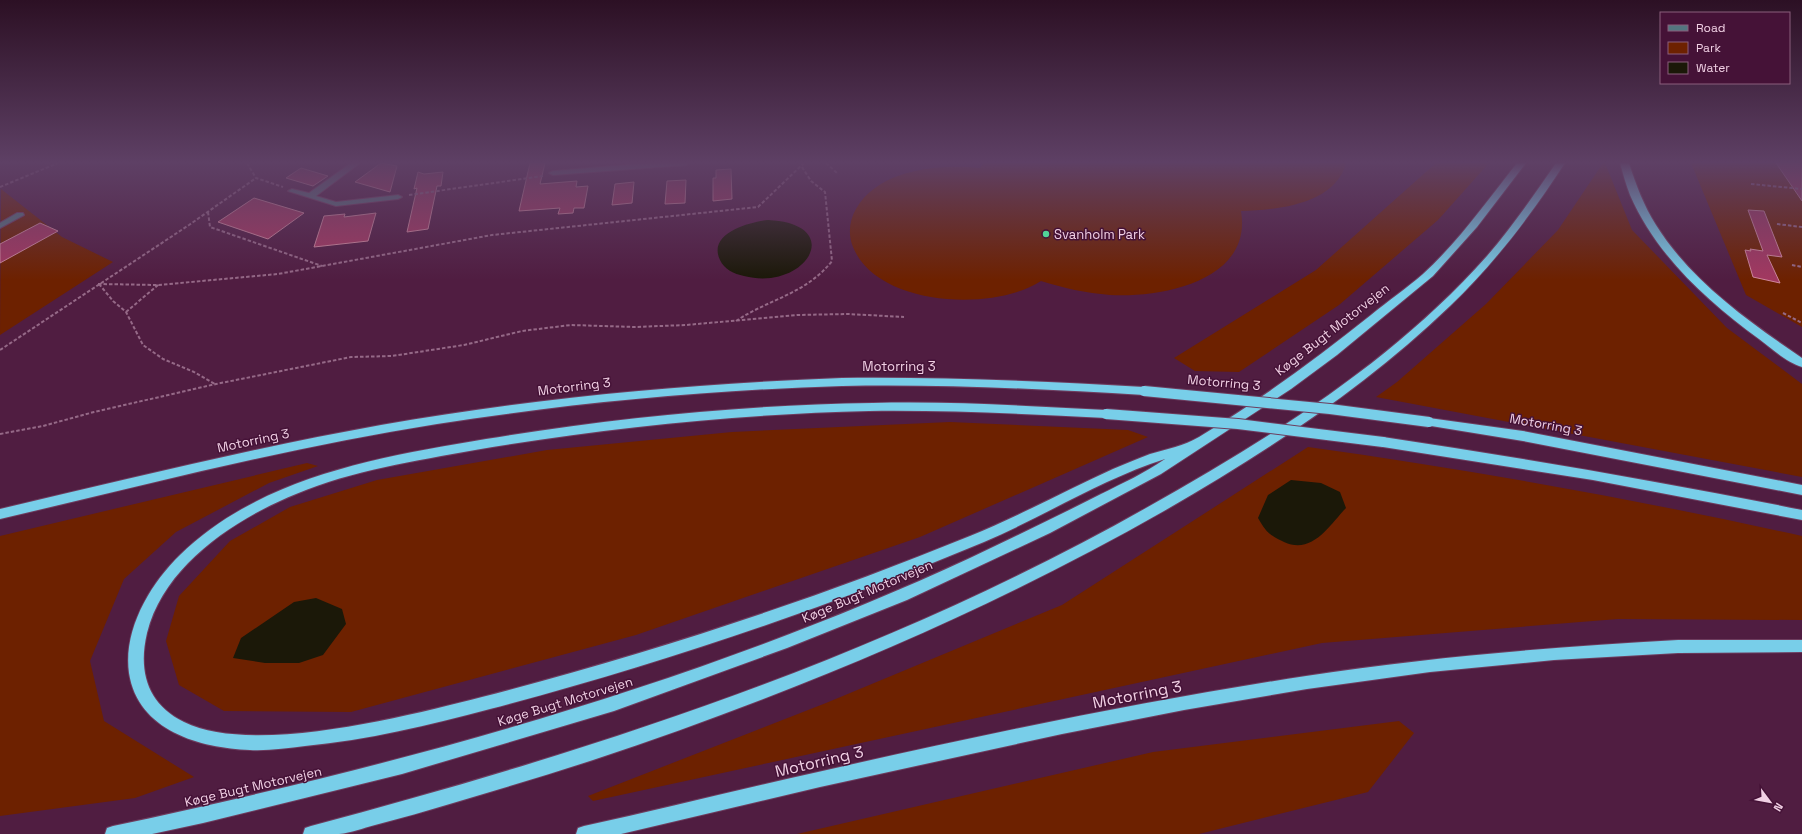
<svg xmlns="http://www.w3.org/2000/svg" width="1802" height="834" viewBox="0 0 1802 834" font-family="'Space Grotesk',sans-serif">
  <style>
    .green { fill: #6d2100 }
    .water { fill: #1b1808 }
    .building { fill: #a23860; stroke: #cf889d }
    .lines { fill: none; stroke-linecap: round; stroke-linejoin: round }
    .minor-casing { stroke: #6d3d5e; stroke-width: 2 }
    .highway-casing { stroke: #6d3d5e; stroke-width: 2 }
    .path { stroke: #956987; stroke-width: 2; stroke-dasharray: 3.5 2; stroke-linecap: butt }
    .minor { fill: #54757f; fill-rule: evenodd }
    .highway { fill: #78cee9; fill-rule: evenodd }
    .highway-bridge-casing { stroke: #6d3d5e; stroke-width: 12; stroke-linecap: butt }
    .highway-bridge { stroke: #78cee9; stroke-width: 10 }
    .poi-dot { fill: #51d398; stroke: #451237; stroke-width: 1.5 }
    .labels { text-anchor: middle; stroke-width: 3; stroke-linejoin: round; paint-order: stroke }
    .poi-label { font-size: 13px; fill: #f1d0e4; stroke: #451237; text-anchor: start }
    .street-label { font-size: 13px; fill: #f1d0e4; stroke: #451237 }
    .near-street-label { font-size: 16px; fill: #f1d0e4; stroke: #451237 }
  </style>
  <rect width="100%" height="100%" fill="#501d41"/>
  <path class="green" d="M984 163H1346C1335 205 1276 210 1241 211 1253 281 1161 298 1110 295 1086 293 1063 288 1041 281 994 312 877 307 853 247 848 235 849 221 856 209 879 169 939 164 980 168Z
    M1436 163H1489L1438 220 1339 305 1239 372 1195 371 1174 358 1316 270Z
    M1603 163H1605L1632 230 1727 328 1802 384V477L1376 397 1397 382 1486 304 1558 230Z
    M1691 163H1802V327L1746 295Z
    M1 189 62 237 113 262 0 335Z
    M950 422 1128 430 1148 437 920 537 636 635 351 712 224 711 179 685 166 641 179 596 230 541 290 507 377 480 547 450 732 432Z
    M1308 447C1474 470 1639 500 1802 536V620L1618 619 1322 643 593 801 588 796 826 703 1062 605Z
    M307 463 318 466 269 483 176 532 124 579 90 661 104 721 194 777 135 798 0 816V536Z
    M1399 721 1414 733 1368 792 1199 834H797L1153 752Z"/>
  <path class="water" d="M768 220C848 224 805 292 744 276 734 274 724 269 720 260 707 233 750 222 768 220Z
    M1291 480 1321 483 1340 492 1346 508C1329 526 1312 555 1284 542 1268 534 1267 533 1258 518L1268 495Z
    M316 598 342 609 346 624 323 655 299 663H265L233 658 241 638 294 602Z"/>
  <path class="building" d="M381 163 397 166 390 192 355 182Z
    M530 163H545L540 184 577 181 576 187 588 186 584 208H574L573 213 558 214 560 208 519 211Z
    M1776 163H1802V201Z
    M301 168 328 176 313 186 286 178Z
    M731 169 732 199 713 201V178H716V170Z
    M418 172 424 174 443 172 441 186H437L428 229 407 232 417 188 414 189Z
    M686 180 685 203 665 204 667 181Z
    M634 182 632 203 612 205 615 184Z
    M254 198 304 213 268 239 218 222Z
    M1748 210 1764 211 1782 257 1767 255 1780 283 1753 277 1745 250 1751 251 1750 249 1763 251Z
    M376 213 368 241 314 247 324 216 345 214 344 217Z
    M40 223 58 231 0 263V244Z"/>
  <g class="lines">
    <defs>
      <path id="minor" d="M351 163H360L316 196 336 202 398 195 402 197 398 199 336 206 288 191 292 189 309 193Z
        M649 163H689L686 165 553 175 549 173 553 171Z
        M17 213H23L24 215 0 228V223Z"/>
      <path id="highway" d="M1517 163H1526L1477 227 1433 276 1337 355 1291 389 1161 474 1050 533 907 600 787 648 614 711 402 774 203 823 152 834H105L107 828 113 826C406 764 698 684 970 558 1014 537 1058 516 1101 494 1123 483 1145 473 1165 459 1102 479 1045 516 984 542 823 609 658 665 490 709 429 725 368 740 305 746 287 748 268 751 250 750 200 748 138 731 129 673 123 630 150 584 180 555 261 476 380 457 486 439 614 418 743 405 873 403 951 401 1028 406 1106 410L1110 411 1112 414 1110 417 1106 418C1027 414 948 410 869 411 737 414 605 428 475 450 415 461 353 470 296 494 235 519 164 565 147 633 138 671 147 704 184 722 253 756 408 716 482 697 648 654 811 601 970 536 1019 516 1065 491 1113 469 1125 464 1137 459 1150 454 1167 449 1184 446 1199 437 1260 400 1316 359 1371 315 1388 301 1407 288 1423 274 1459 241 1487 201 1517 163Z
        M1556 163H1565C1531 215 1495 263 1450 306 1365 388 1266 452 1164 511 983 614 791 694 593 760 547 775 500 789 453 803 427 811 401 818 375 825 363 828 351 833 339 834 327 834 315 834 303 834L305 828 311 826C603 748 882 657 1146 508 1269 439 1393 362 1487 256 1512 227 1534 195 1556 163Z
        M1620 163H1629C1636 185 1644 206 1656 225 1691 281 1748 321 1802 358V367C1787 363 1771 348 1759 339 1707 301 1656 255 1630 195 1626 185 1623 174 1620 163Z
        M842 378C943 377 1043 381 1144 387L1148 388 1150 391 1148 394 1144 395C1044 389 943 384 842 386 707 390 571 403 437 424 290 447 145 485 0 519V509C127 479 253 448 381 425 533 398 688 384 842 378Z
        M1429 418 1523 431 1802 485V495L1523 441 1425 425 1423 422 1425 419Z
        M1383 437C1523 458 1663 482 1802 510V520L1593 480 1383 447 1379 445 1377 442 1379 439Z
        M1678 640H1802V652L1678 653 1554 660 1430 672 1307 689 1184 710 1062 734 820 787 621 834H576L578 828 584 826C662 809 740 789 818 772 980 735 1142 701 1306 676 1429 657 1553 647 1678 640Z"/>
    </defs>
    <use href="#minor" class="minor-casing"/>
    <use href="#highway" class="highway-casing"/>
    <path class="path" d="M247 163 256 178 283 187
      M826 163 837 173
      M1751 184 1802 189
      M0 187 58 163
      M409 195 543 176
      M208 212 210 227 322 266
      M1777 224 1802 227
      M1792 265 1802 267
      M98 284 158 285 278 274 492 235 758 207 804 163
      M99 284 113 301 126 312 143 345 163 359 194 372 215 384
      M126 312 158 285
      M1783 313 1802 323
      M736 321C769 299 806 294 832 261L825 192 811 181 802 167
      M0 350 189 225 256 178
      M0 434 43 426 94 412 216 384 351 357 392 356 464 345 522 331 571 325 635 327 686 325 797 315 848 314 904 317"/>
    <use href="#minor" class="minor"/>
    <use href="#highway" class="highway"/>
    <defs>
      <path id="highway-bridge" d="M1144 391 1330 409 1429 422
        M1106 414 1238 424 1383 442"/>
    </defs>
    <use href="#highway-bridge" class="highway-bridge-casing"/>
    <use href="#highway-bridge" class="highway-bridge"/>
  </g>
  <linearGradient id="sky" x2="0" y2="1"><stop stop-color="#2c1024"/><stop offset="0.58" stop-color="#5e4065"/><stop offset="1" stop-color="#5e4065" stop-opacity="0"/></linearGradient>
  <rect width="1802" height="280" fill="url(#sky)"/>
  <circle class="poi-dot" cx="1046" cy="234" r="4"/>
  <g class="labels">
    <g class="poi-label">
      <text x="1054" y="239">Svanholm Park</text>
    </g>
    <g class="street-label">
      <text transform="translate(1332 329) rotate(-38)" y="5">Køge Bugt Motorvejen</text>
      <text x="899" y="371">Motorring 3</text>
      <text transform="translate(1224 382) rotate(5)" y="5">Motorring 3</text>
      <text transform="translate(574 386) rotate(-7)" y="5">Motorring 3</text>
      <text transform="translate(1546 424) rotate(10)" y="5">Motorring 3</text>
      <text transform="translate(253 440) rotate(-12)" y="5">Motorring 3</text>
      <text transform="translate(867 591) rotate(-23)" y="5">Køge Bugt Motorvejen</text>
      <text transform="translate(565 701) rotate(-17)" y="5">Køge Bugt Motorvejen</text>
      <text transform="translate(253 786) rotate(-13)" y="5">Køge Bugt Motorvejen</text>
    </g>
    <g class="near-street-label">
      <text transform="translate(1137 694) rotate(-11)" y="6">Motorring 3</text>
      <text transform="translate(819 761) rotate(-13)" y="6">Motorring 3</text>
    </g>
  </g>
  <rect x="1660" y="12" width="130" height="72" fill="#451237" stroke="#8a5e7c"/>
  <rect x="1668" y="25" width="20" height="6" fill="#54757f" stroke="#8a5e7c"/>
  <text x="1696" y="32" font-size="12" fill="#f1d0e4">Road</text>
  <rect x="1668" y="42" width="20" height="12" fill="#6d2100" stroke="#8a5e7c"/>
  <text x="1696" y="52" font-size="12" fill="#f1d0e4">Park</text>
  <rect x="1668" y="62" width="20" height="12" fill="#1b1808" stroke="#8a5e7c"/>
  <text x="1696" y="72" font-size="12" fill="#f1d0e4">Water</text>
  <g transform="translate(1770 802) rotate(122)" stroke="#451237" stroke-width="3" paint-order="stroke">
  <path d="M0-3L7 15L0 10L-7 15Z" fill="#f1d0e4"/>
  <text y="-6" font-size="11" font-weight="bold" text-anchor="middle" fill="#f1d0e4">N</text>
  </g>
</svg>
